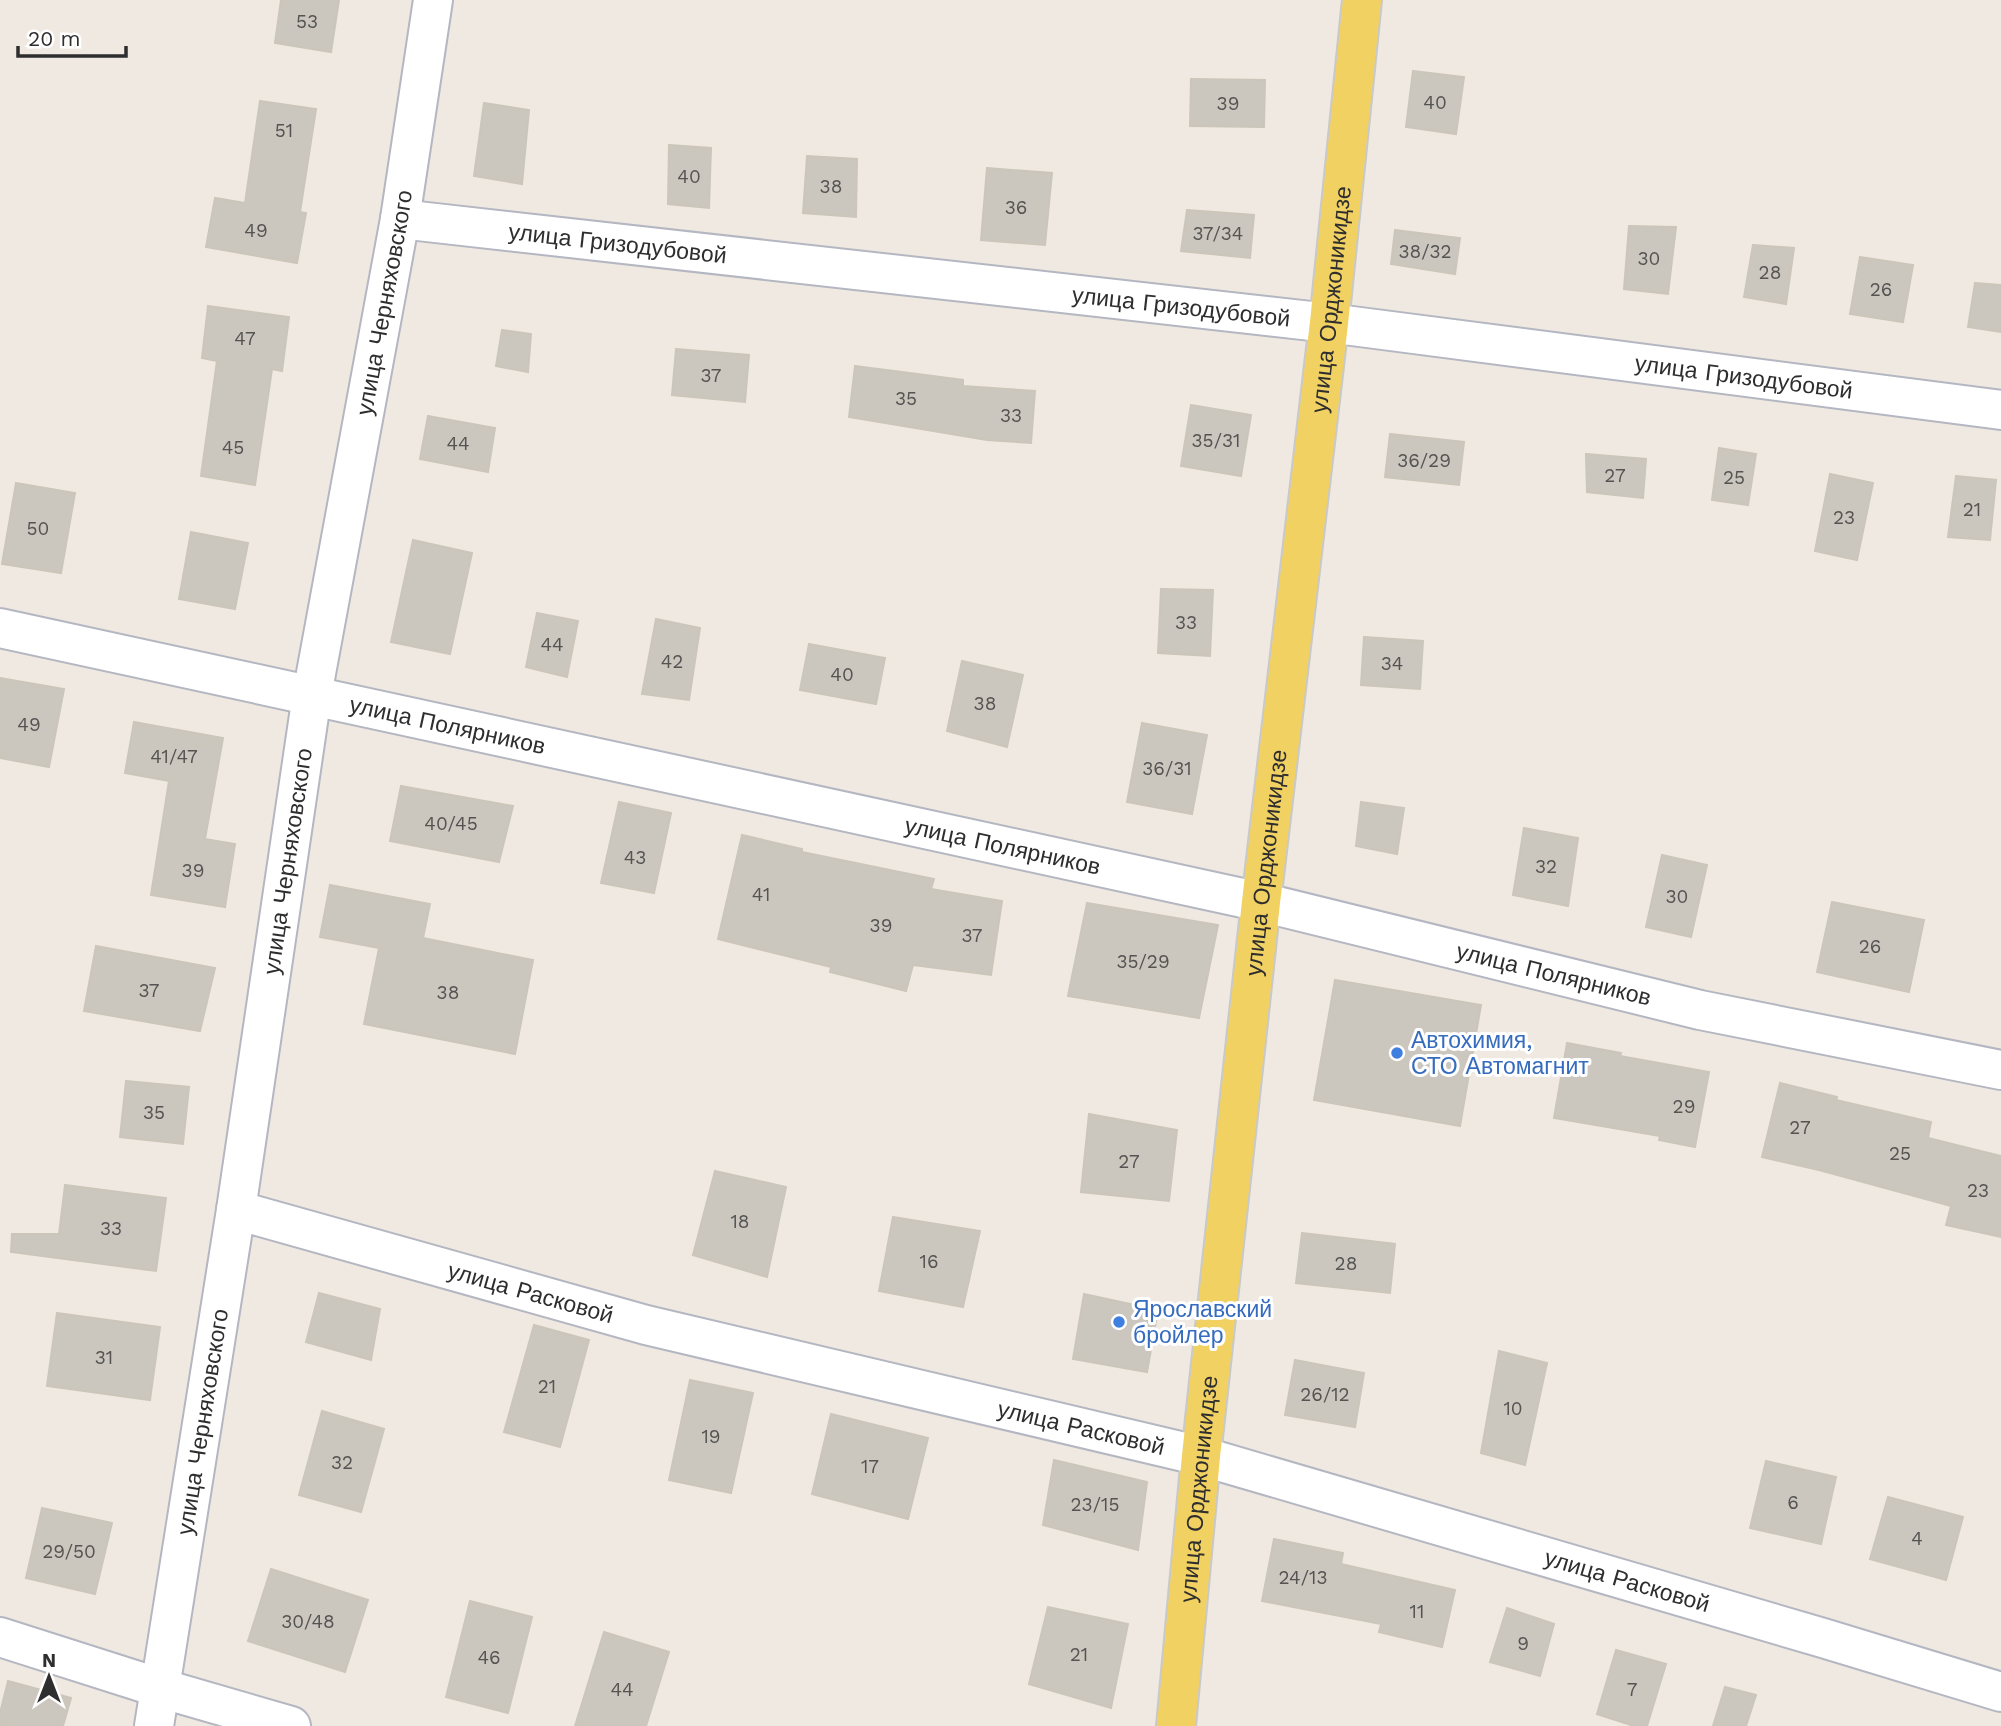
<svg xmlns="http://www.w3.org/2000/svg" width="2001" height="1726" viewBox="0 0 2001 1726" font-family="'Work Sans',sans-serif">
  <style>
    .building { fill: #cbc7bf; stroke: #cbc5ba; stroke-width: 2 }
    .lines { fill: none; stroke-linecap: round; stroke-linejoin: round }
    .minor-casing { stroke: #b4b7c1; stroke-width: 42 }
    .major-casing { stroke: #c9c9c9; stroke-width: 42 }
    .minor { stroke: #fff; stroke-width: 38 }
    .major { stroke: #f2d163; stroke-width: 38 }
    .shop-dot { fill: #3f7fe0; stroke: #fff; stroke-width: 2.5 }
    .labels { text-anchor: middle; stroke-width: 6; stroke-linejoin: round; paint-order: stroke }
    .number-label { font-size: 19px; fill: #555452 }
    .street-label { font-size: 23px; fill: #2e2e2e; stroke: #fff }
    .shop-label { font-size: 23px; fill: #366cbe; stroke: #fff; text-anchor: start }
  </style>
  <rect width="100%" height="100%" fill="#efe9e1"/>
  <path class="building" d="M281 0H339L331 52 275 43Z
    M1413 71 1464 77 1456 134 1406 127Z
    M1191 79 1265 80 1264 127 1190 126Z
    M260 101 316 109 300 212 306 213 297 263 206 247 215 198 245 203Z
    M484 103 529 110 522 184 474 176Z
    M669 145 711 148 709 208 668 204Z
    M807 156 857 159 856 217 803 213Z
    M987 168 1052 173 1045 245 981 240Z
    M1187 210 1254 215 1250 258 1181 251Z
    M1629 226 1676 227 1668 294 1624 289Z
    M1395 230 1460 238 1455 274 1391 264Z
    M1753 245 1794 248 1786 304 1744 297Z
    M1860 257 1913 265 1903 322 1850 314Z
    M1975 283 2001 285V332L1968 327Z
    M208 306 289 317 282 371 272 369 255 485 201 476 217 361 202 358Z
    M502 330 531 334 528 372 496 366Z
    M676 349 749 355 745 402 672 395Z
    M855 366 963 380V386L1035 391 1031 443 987 440 849 417Z
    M1191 405 1251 415 1241 476 1181 466Z
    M428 416 495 428 488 472 420 459Z
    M1390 434 1464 442 1459 485 1385 477Z
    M1719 448 1756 454 1748 505 1712 500Z
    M1586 454 1646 459 1643 498 1587 492Z
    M1830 474 1873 483 1857 560 1815 551Z
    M1956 476 1996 480 1990 540 1948 537Z
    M16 483 75 493 61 573 2 564Z
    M191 532 248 543 235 609 179 599Z
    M413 540 472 553 450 654 391 642Z
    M1161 589 1213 590 1210 656 1158 653Z
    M537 613 578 621 567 677 526 667Z
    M656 619 700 628 689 700 642 694Z
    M1364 637 1423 641 1420 689 1361 685Z
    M809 644 885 658 876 704 800 690Z
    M962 661 1023 675 1007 747 947 731Z
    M0 678 64 689 49 767 0 758Z
    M134 722 223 738 205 839 235 844 225 907 151 895 169 781 125 773Z
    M1142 723 1207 735 1192 814 1127 802Z
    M401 786 513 806 499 862 390 841Z
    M619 802 671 813 654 893 601 883Z
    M1361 802 1404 808 1397 854 1356 846Z
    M1524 828 1578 838 1568 906 1513 895Z
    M742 835 802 849V852L934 879 931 889 1002 901 991 975 913 965 906 991 830 972 831 967 718 939Z
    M1662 855 1707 865 1691 937 1646 927Z
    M330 885 430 904 423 938 533 960 515 1054 364 1024 379 948 320 937Z
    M1832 902 1924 920 1909 992 1817 972Z
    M1087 903 1218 925 1199 1018 1068 996Z
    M96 946 215 968 200 1031 84 1011Z
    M1335 980 1481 1005 1460 1126 1314 1100Z
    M1567 1043 1621 1053 1620 1056 1709 1072 1695 1147 1659 1140 1660 1136 1554 1118Z
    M126 1081 189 1087 183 1144 120 1137Z
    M1780 1083 1837 1097 1836 1100 1931 1122 1928 1138 2001 1156V1237L1946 1225 1951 1206 1819 1170 1762 1157Z
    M1089 1114 1177 1130 1169 1201 1081 1192Z
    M715 1171 786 1187 767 1277 693 1255Z
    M65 1185 166 1198 156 1271 11 1252 12 1234H59Z
    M893 1217 980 1231 963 1307 879 1291Z
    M1302 1233 1395 1244 1390 1293 1296 1283Z
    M319 1293 380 1309 371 1360 306 1342Z
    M1084 1294 1158 1310 1147 1372 1073 1359Z
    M57 1313 160 1327 150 1400 47 1386Z
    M534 1325 589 1340 560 1447 504 1432Z
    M1499 1351 1547 1363 1525 1465 1481 1453Z
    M1295 1360 1364 1373 1355 1427 1285 1415Z
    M690 1380 753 1393 731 1493 669 1480Z
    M322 1411 384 1429 361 1512 299 1495Z
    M831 1414 928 1438 908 1519 812 1494Z
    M1054 1460 1147 1482 1138 1550 1043 1525Z
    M1766 1461 1836 1477 1821 1544 1750 1528Z
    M1888 1497 1963 1517 1946 1580 1870 1559Z
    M42 1508 112 1523 95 1594 26 1578Z
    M1274 1539 1343 1553 1341 1564 1455 1590 1442 1647 1379 1632 1381 1624 1262 1601Z
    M271 1569 368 1600 345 1672 248 1641Z
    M470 1601 532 1617 508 1713 446 1697Z
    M1048 1607 1128 1624 1111 1708 1029 1684Z
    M1507 1608 1554 1624 1540 1676 1490 1662Z
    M604 1632 669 1652 646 1726H575Z
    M1616 1650 1666 1664 1647 1726H1634L1597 1714Z
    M8 1681 71 1698 63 1726H0V1713Z
    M1725 1687 1756 1695 1746 1726H1713Z"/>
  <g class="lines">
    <defs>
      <g id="minor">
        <path id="s1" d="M400 219 1329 323 2001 410"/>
        <path id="s2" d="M0 628 1261 902 1700 1010 2001 1070"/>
        <path id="s3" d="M236 1210 646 1325 1201 1456 1823 1638 2001 1692"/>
        <path d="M0 1637 160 1688 291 1726"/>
        <path id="s4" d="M154 1726 236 1210 312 695 400 219 433 0"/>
      </g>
      <g id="major">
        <path id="s5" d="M1176 1726 1201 1456 1261 902 1329 323 1362 0"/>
      </g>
    </defs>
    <use href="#minor" class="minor-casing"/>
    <use href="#major" class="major-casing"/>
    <use href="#minor" class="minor"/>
    <use href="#major" class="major"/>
  </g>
  <g class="shop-dot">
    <circle cx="1397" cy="1053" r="7"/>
    <circle cx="1119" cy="1322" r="7"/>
  </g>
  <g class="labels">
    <g class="number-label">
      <text x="307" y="28">53</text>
      <text x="1435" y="109">40</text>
      <text x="1228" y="110">39</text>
      <text x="284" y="137">51</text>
      <text x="689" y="183">40</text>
      <text x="831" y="193">38</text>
      <text x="1016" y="214">36</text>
      <text x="256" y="237">49</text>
      <text x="1218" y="240">37/34</text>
      <text x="1425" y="258">38/32</text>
      <text x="1649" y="265">30</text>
      <text x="1770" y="279">28</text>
      <text x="1881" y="296">26</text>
      <text x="245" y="345">47</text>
      <text x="711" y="382">37</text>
      <text x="906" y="405">35</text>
      <text x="1011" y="422">33</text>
      <text x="1216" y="447">35/31</text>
      <text x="458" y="450">44</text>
      <text x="233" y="454">45</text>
      <text x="1424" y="467">36/29</text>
      <text x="1615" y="482">27</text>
      <text x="1734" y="484">25</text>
      <text x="1972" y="516">21</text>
      <text x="1844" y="524">23</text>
      <text x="38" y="535">50</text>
      <text x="1186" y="629">33</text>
      <text x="552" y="651">44</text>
      <text x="672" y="668">42</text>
      <text x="1392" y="670">34</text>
      <text x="842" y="681">40</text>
      <text x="985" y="710">38</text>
      <text x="29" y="731">49</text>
      <text x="174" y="763">41/47</text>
      <text x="1167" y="775">36/31</text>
      <text x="451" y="830">40/45</text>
      <text x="635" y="864">43</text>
      <text x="1546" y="873">32</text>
      <text x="193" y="877">39</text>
      <text x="761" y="901">41</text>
      <text x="1677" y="903">30</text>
      <text x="881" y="932">39</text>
      <text x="972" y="942">37</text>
      <text x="1870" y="953">26</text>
      <text x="1143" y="968">35/29</text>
      <text x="149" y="997">37</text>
      <text x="448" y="999">38</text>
      <text x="1684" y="1113">29</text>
      <text x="154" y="1119">35</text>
      <text x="1800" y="1134">27</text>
      <text x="1900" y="1160">25</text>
      <text x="1129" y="1168">27</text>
      <text x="1978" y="1197">23</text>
      <text x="740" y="1228">18</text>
      <text x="111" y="1235">33</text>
      <text x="929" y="1268">16</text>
      <text x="1346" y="1270">28</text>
      <text x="104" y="1364">31</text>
      <text x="547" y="1393">21</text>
      <text x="1325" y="1401">26/12</text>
      <text x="1513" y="1415">10</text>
      <text x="711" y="1443">19</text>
      <text x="342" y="1469">32</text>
      <text x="870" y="1473">17</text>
      <text x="1793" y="1509">6</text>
      <text x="1095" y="1511">23/15</text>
      <text x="1917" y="1545">4</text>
      <text x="69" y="1558">29/50</text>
      <text x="1303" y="1584">24/13</text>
      <text x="1417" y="1618">11</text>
      <text x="308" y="1628">30/48</text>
      <text x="1523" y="1650">9</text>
      <text x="1079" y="1661">21</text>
      <text x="489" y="1664">46</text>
      <text x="622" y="1696">44</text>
      <text x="1632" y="1696">7</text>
    </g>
    <g class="street-label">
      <text dy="8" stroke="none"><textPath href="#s1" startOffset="219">улица Гризодубовой</textPath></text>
      <text dy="8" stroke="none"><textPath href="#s5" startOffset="1435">улица Орджоникидзе</textPath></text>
      <text dy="8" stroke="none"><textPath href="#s4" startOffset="1442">улица Черняховского</textPath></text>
      <text dy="8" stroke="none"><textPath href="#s1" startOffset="786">улица Гризодубовой</textPath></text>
      <text dy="8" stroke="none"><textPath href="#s1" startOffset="1353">улица Гризодубовой</textPath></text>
      <text dy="8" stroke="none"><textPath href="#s2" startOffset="458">улица Полярников</textPath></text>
      <text dy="8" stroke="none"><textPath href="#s2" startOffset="1026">улица Полярников</textPath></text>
      <text dy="8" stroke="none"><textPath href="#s4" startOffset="875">улица Черняховского</textPath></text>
      <text dy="8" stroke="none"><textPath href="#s5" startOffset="868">улица Орджоникидзе</textPath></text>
      <text dy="8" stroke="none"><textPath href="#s2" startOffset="1592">улица Полярников</textPath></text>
      <text dy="8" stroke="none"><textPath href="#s3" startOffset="306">улица Расковой</textPath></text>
      <text dy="8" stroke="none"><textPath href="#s4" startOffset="308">улица Черняховского</textPath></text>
      <text dy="8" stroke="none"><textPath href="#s3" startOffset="873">улица Расковой</textPath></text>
      <text dy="8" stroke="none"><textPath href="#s5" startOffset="238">улица Орджоникидзе</textPath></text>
      <text dy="8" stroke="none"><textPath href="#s3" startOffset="1440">улица Расковой</textPath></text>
    </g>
    <g class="shop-label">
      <text x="1411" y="1048">Автохимия,<tspan x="1411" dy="26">СТО Автомагнит</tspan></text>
      <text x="1133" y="1317">Ярославский<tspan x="1133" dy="26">бройлер</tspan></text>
    </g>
  </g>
  <g transform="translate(49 1677)" stroke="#ffffff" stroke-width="5" paint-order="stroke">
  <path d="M0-5L12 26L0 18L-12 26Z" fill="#2e2e2e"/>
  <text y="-10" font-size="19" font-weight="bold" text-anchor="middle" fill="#2e2e2e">N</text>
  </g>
  <path d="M18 46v10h108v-10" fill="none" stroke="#2e2e2e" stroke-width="3.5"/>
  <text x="28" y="46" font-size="21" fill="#2e2e2e" stroke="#ffffff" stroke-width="5" paint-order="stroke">20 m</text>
</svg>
